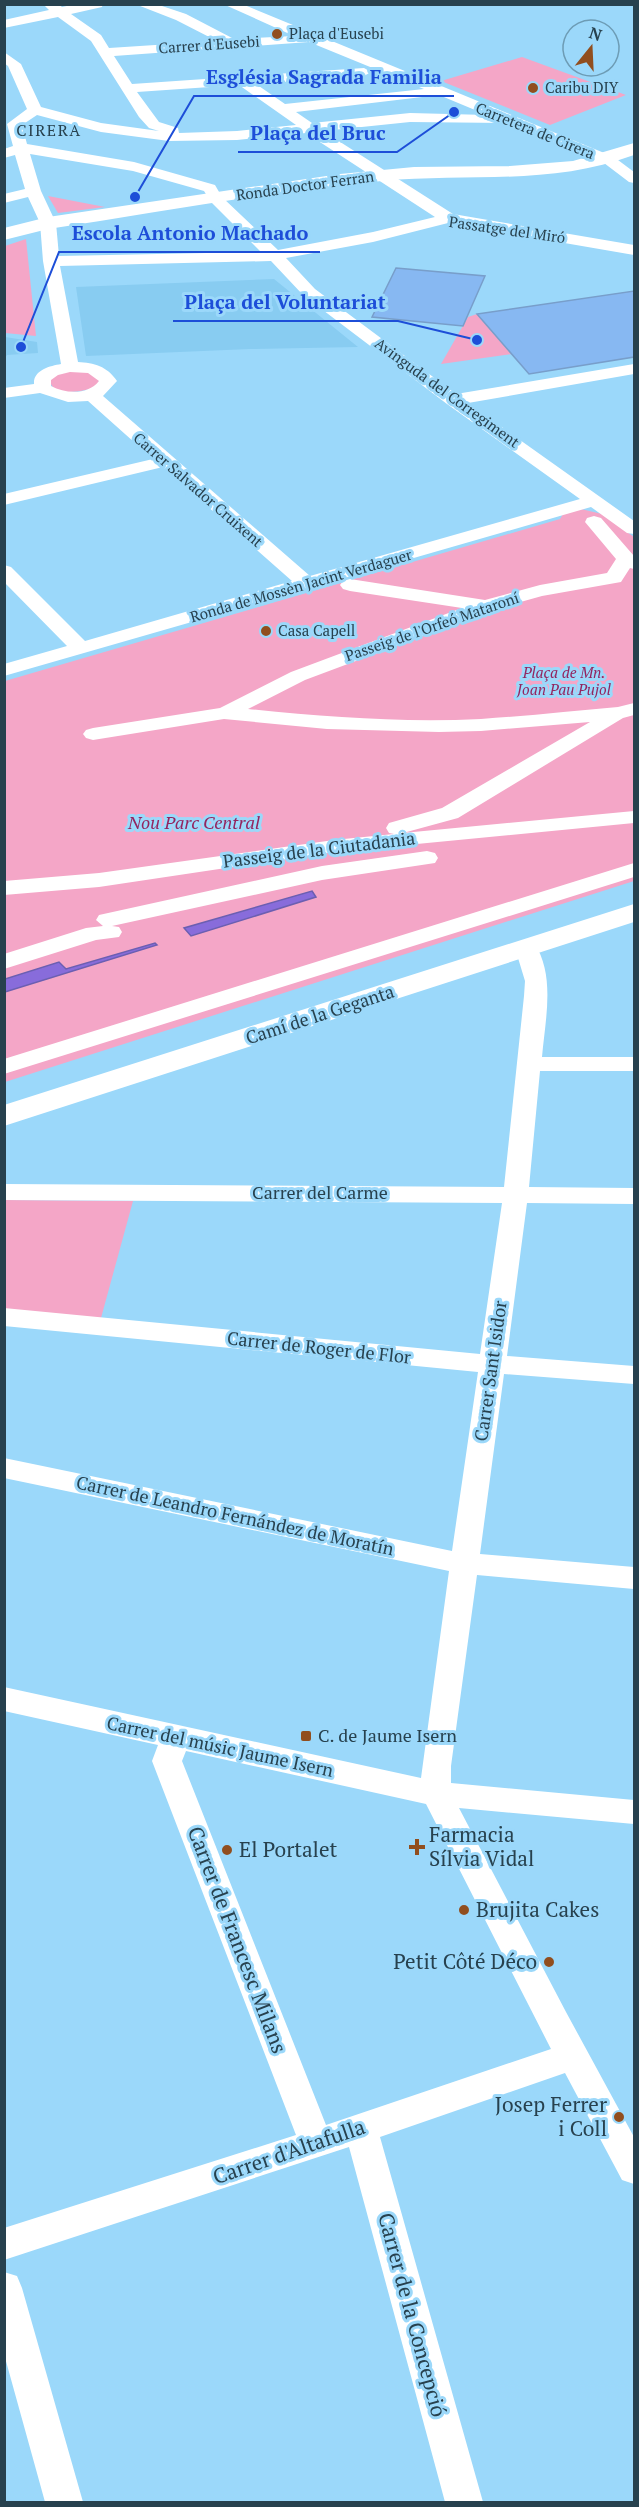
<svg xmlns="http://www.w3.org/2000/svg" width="639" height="2507" viewBox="0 0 639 2507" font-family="'PT Serif',serif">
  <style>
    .built { fill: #88ccf1 }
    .green { fill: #f4a6c7 }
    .water { fill: #886cdb; stroke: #6b5fb1; stroke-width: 1.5 }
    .building { fill: #87b8f2; stroke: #789eca; stroke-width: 1.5 }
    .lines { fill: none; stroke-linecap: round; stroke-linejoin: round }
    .street { fill: #fff; fill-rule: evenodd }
    .secondary { fill: #fff; fill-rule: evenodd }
    .poi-dot { fill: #914e1e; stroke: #9bd8fa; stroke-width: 2 }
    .labels { text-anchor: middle; stroke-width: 6; stroke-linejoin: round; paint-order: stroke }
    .far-poi-label { font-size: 15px; fill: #27414e; stroke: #9bd8fa; text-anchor: start }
    .far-street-label { font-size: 15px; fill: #27414e; stroke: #9bd8fa }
    .far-park-label { font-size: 15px; font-style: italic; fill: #93245f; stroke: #9bd8fa }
    .far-neighbourhood-label { font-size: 16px; letter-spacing: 1.5px; fill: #27414e; stroke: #9bd8fa }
    .park-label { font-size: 18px; font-style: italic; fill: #93245f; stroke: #9bd8fa }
    .street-label { font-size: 18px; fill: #27414e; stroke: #9bd8fa }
    .poi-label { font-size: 18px; fill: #27414e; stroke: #9bd8fa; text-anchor: start }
    .near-poi-label { font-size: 21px; fill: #27414e; stroke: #9bd8fa; text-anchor: start }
    .near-street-label { font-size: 21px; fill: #27414e; stroke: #9bd8fa }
    .leader { fill: none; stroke: #1d4ed8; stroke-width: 2 }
    .callout-dot { fill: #1d4ed8; stroke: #9bd8fa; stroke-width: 2 }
    .callout-label { font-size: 20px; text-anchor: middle; font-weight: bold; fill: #1d4ed8; stroke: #9bd8fa; stroke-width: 6; stroke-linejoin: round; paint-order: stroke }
  </style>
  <rect width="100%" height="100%" fill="#9bd8fa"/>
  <path class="built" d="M274 279 358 347 250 349 86 356 76 287Z
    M5 337 37 342 38 353 7 355 5 358Z"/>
  <path class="green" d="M522 57 626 95 550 125 441 81Z
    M48 196 105 207 58 213Z
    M26 239 36 336 5 333V246Z
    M477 314 512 354 441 364 468 317Z
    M85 371 100 379 96 387C85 391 50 399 50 379L60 372Z
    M581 509 602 514 634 537V881L5 1082V681L560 519 563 514Z
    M4 1200 133 1201 101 1318 5 1310Z"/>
  <path class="water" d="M312 891 316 897 191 936 184 928Z
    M155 943 157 945 5 992V979L59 962 66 969Z"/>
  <path class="building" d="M396 268 485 276 463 326 372 317Z
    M634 291V357L529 374 477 314Z"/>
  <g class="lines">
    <path class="street" d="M43 4H58L62 7 76 4H103L102 7 71 14 101 35 109 48 217 41 176 20 135 4H156L186 14 234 39 294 36 223 4H242L614 157 634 172V183L629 182 604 163 506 123 410 122 323 131 453 214 634 245V255L448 223 373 242 286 258 315 289 456 394 634 364V374L468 403 634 521V534L627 533 591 507 4 676V664L67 646 4 582V565L11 567 85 641 292 581 163 467 4 505V494L153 459 88 401 68 402 40 393 4 398V388L34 384C33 370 50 366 61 364L43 261 40 223 28 197 4 203V194L25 189 15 155 4 158V149L13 146 7 124 27 109 8 66 4 63V52L21 64 41 107 101 123 159 131 149 128 139 117 91 41 58 17 4 28V20L49 10ZM309 42 424 89 285 104 256 84 364 76 371 72 364 68 132 84 114 56ZM239 85 296 125 237 131 179 133 178 128 159 122 137 92ZM439 95 487 115 410 113 312 123 296 112ZM37 115 101 132 169 141 237 140 306 133 435 217 373 232 278 250 222 197 215 185 134 162 27 144 22 125ZM30 154 133 171 204 191 211 202 261 252 59 256 56 223 41 191ZM271 261 303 295 447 404 580 499 310 576 103 396 117 381C107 366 94 363 78 362L60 266ZM70 372 88 373 99 381C88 395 66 394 51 386V380L58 375Z
      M594 516 601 518 634 556V569L630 568 621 582 542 596 492 610 305 680 248 709C325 717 404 723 481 719 527 716 573 711 618 707L634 703V715L623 718 458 818 403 833 634 811V823L334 852 99 887 4 895V881L99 873 334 840 394 834 389 833 386 828 389 823 442 808 590 722 481 731 439 732 327 729 224 719 93 740 86 738 83 734 86 730 93 728 220 708 291 672 462 608 350 591 343 589 340 585 343 581 350 579 485 600 540 585 607 573 616 559 585 522 587 518Z
      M427 851 435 853 438 858 435 863 322 880 112 926 119 927 122 932 119 937 96 940 4 969V954L86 928 103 926 96 920 99 915 322 866Z
      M634 863V877L4 1074V1059Z
      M526 941 534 943C556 975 545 1021 542 1057H634V1071H540L529 1187 634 1188V1204L527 1203 507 1356 634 1366V1384L504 1374 480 1554 634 1567V1589L477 1575 451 1766V1783L634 1800V1824L459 1808 566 2012 634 2137V2184L622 2180 565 2073 380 2137 483 2502H445L349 2147 4 2260V2228L296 2135 152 1761 158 1745 4 1711V1687L421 1778 449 1571 4 1478V1458L452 1551 478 1372 4 1326V1308L480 1354 502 1203 4 1200V1184L504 1187 524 996 525 981 515 948 518 943ZM186 1751 426 1804 551 2049 326 2125 182 1761Z
      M4 2272 17 2276 22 2288 83 2502H45L4 2354Z"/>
    <path class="secondary" d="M634 143V155C551 186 469 173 382 181 270 191 159 212 48 229L4 240V228L48 217 340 174 414 167 510 166 573 161Z
      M634 904V922L4 1126V1105Z"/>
  </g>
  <g class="poi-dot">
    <circle cx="277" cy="34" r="6"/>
    <circle cx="533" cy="88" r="6"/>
    <circle cx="266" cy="631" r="6"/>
    <rect x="300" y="1730" width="12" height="12" rx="3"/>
    <path d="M414 1838h6v6h6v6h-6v6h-6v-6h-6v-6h6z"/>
    <circle cx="227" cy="1850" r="6"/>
    <circle cx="464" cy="1910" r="6"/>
    <circle cx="549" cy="1962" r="6"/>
    <circle cx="619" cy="2117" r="6"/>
  </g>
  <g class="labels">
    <g class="far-poi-label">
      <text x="289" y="39">Plaça d'Eusebi</text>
      <text x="545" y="93">Caribu DIY</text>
      <text x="278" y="636">Casa Capell</text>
    </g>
    <g class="far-street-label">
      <text transform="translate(209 45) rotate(-4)" y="5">Carrer d'Eusebi</text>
      <text transform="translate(535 131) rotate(22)" y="5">Carretera de Cirera</text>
      <text transform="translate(305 186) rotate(-8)" y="5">Ronda Doctor Ferran</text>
      <text transform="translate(507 230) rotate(8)" y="5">Passatge del Miró</text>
      <text transform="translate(447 393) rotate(36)" y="5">Avinguda del Corregiment</text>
      <text transform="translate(198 490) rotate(41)" y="5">Carrer Salvador Cruixent</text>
      <text transform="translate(301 586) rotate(-16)" y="5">Ronda de Mossèn Jacint Verdaguer</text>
      <text transform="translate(432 627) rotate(-19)" y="5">Passeig de l'Orfeó Mataroní</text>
    </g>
    <g class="far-park-label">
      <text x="564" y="678">Plaça de Mn.<tspan x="564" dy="17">Joan Pau Pujol</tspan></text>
    </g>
    <g class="far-neighbourhood-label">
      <text x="49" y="136">CIRERA</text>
    </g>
    <g class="park-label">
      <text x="194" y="829">Nou Parc Central</text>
    </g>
    <g class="street-label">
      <text transform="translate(319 850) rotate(-7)" y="6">Passeig de la Ciutadania</text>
      <text transform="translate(320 1015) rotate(-18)" y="6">Camí de la Geganta</text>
      <text x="320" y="1199">Carrer del Carme</text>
      <text transform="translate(319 1348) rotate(6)" y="6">Carrer de Roger de Flor</text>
      <text transform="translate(491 1371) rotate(-82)" y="6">Carrer Sant Isidor</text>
      <text transform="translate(235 1516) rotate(12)" y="6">Carrer de Leandro Fernández de Moratín</text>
      <text transform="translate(220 1747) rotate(12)" y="6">Carrer del músic Jaume Isern</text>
    </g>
    <g class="poi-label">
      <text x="318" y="1742">C. de Jaume Isern</text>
    </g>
    <g class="near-poi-label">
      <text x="429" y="1842">Farmacia<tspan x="429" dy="24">Sílvia Vidal</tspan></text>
      <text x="239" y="1857">El Portalet</text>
      <text x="476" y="1917">Brujita Cakes</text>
      <text x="537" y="1969" text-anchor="end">Petit Côté Déco</text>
      <text x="607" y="2112" text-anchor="end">Josep Ferrer<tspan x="607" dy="24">i Coll</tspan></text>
    </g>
    <g class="near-street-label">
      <text transform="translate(237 1940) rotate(69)" y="7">Carrer de Francesc Milans</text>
      <text transform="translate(289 2152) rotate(-19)" y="7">Carrer d'Altafulla</text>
      <text transform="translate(412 2315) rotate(75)" y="7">Carrer de la Concepció</text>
    </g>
  </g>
  <path class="leader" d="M135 197L194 96H454M454 112L397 152H238M21 347L59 252H320M477 340L398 321H173"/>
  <g class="callout-dot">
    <circle cx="135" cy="197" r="6"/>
    <circle cx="454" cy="112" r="6"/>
    <circle cx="21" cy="347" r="6"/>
    <circle cx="477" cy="340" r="6"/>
  </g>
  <g class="callout-label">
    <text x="324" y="84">Església Sagrada Familia</text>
    <text x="318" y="140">Plaça del Bruc</text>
    <text x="190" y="240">Escola Antonio Machado</text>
    <text x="285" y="309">Plaça del Voluntariat</text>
  </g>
  <rect width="639" height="2507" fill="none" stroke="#27414e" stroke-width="12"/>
  <g transform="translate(591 48) rotate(18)"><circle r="28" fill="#9bd8fa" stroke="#6d9cb5" stroke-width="1.5"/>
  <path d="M0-4.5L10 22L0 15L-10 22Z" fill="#914e1e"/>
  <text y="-9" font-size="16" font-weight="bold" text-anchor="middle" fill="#27414e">N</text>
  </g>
</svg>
